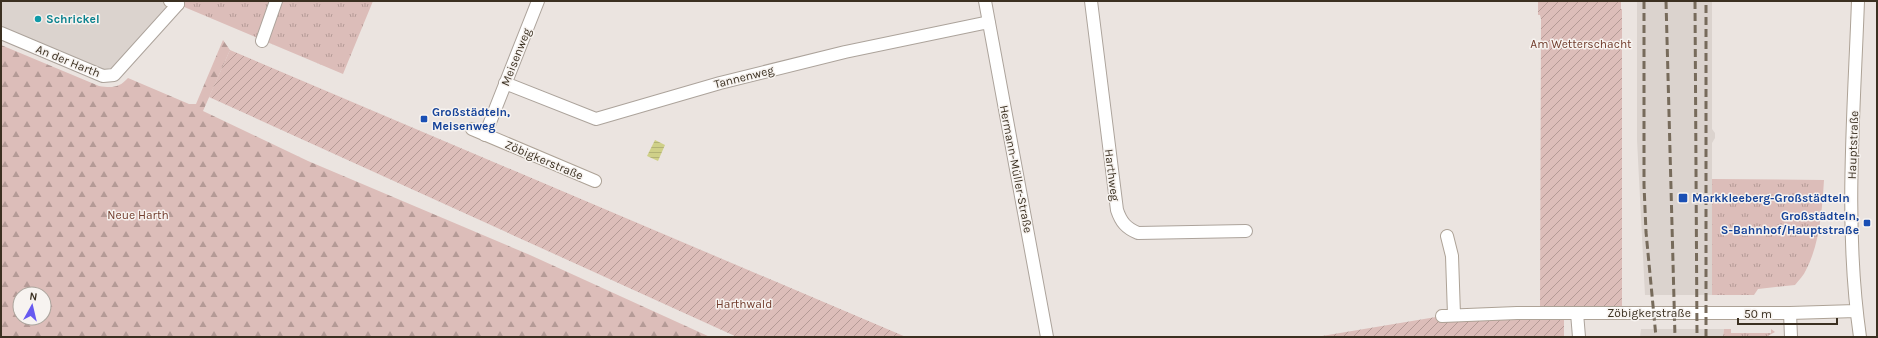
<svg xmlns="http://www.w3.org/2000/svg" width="1878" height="338" viewBox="0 0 1878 338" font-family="Karla,sans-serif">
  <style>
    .built { fill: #dbd3ce }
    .grass { fill: url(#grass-tufts) }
    .forest { fill: url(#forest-firs); fill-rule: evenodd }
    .garden { fill: url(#garden-furrows) }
    .water { fill: url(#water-rules) }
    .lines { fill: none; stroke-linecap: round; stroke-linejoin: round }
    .street-casing { stroke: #aca39b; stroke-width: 14 }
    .secondary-casing { stroke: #ada296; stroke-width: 14 }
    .street { stroke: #fff; stroke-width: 12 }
    .secondary { stroke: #fff; stroke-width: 12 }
    .rail { stroke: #776b5b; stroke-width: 3; stroke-dasharray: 8 4; stroke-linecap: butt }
    .culture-dot { fill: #0f9aa8; stroke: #f7f3f0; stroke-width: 1.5 }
    .transit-dot { fill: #1a4fb4; stroke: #f7f3f0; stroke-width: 1.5 }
    .labels { text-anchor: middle; stroke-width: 3; stroke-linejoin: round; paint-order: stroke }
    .culture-label { font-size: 12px; font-weight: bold; fill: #0d838f; stroke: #f7f3f0; text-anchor: start }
    .park-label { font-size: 12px; fill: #713c2c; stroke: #f7f3f0 }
    .street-label { font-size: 12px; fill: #3b3021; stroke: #f7f3f0 }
    .transit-label { font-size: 12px; font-weight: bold; fill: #164399; stroke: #f7f3f0; text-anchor: start }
  </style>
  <defs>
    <pattern id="grass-tufts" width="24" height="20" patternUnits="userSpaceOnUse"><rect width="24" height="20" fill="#dcbdb9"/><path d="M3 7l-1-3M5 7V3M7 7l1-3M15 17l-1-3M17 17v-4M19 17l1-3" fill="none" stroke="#b49a96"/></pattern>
    <pattern id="forest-firs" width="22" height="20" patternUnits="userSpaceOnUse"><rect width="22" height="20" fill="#dcbdb9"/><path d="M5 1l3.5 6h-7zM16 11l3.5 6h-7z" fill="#b49a96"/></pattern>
    <pattern id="garden-furrows" width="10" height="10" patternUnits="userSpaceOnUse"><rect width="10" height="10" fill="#dcbdb9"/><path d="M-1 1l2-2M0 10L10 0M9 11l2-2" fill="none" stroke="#b49a96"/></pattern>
    <pattern id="water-rules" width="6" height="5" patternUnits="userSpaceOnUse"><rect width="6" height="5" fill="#cfd088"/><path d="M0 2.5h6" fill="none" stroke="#b3b375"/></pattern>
  </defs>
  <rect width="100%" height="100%" fill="#ebe4e0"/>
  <path class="built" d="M1 1H170L178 4 114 75 1 33Z
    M1637 1H1712V129L1715 133V138L1712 143V295H1645L1637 140Z
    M1641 329H1724L1723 337H1640Z"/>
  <path class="grass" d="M170 1H373L343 74Z
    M1712 179 1824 180C1822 210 1820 243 1806 270 1804 275 1799 280 1795 285L1758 289 1754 295H1712Z
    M1724 329H1731V333H1771V329L1775 332 1766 337H1723Z"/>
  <path class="forest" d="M223 40 230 50 203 111 308 161 530 255 710 337H1V45L99 86C112 88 119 88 128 78L189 104H196ZM20 294H44V318H20Z"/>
  <path class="garden" d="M1538 1H1621V9H1622V313H1564V337H1316L1442 316 1540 313 1541 19 1540 15H1538Z
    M230 50 906 337H737L209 97Z"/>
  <path class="water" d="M655 140 665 145 658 161 647 156Z"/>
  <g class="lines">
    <defs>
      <path id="street" d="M985 1 1047 337
        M1091 1 1117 210C1121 222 1126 228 1138 233L1246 231
        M1 33 103 76 114 75 178 4
        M262 41 276 1
        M505 83 596 119 720 83 845 52 989 22
        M485 135 538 1
        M1577 313 1579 337
        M1790 313 1791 337"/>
      <path id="secondary" d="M170 1 178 4
        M1858 1C1854 113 1844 226 1860 337
        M472 129 595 181
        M1447 236 1452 256 1454 315
        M1442 316 1517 313H1790L1856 311"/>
    </defs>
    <use href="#street" class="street-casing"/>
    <use href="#secondary" class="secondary-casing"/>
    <use href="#street" class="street"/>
    <use href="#secondary" class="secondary"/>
    <path class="rail" d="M1644 1V185L1646 232 1656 337
      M1666 1 1675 337
      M1695 1 1697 337
      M1706 337V1"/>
  </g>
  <circle class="culture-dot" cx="38" cy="19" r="4"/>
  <g class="transit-dot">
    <rect x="420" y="115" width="8" height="8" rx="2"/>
    <rect x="1678" y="193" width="10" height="10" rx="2"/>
    <rect x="1863" y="219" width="8" height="8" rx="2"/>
  </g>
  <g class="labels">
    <g class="culture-label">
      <text x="46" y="23">Schrickel</text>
    </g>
    <g class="park-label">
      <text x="1581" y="48">Am Wetterschacht</text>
      <text x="138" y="219">Neue Harth</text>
      <text x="744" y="308">Harthwald</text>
    </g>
    <g class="street-label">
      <text transform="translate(516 57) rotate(-68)" y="4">Meisenweg</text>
      <text transform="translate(68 61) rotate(22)" y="4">An der Harth</text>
      <text transform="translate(744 77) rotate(-14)" y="4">Tannenweg</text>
      <text transform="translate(1853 145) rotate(-88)" y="4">Hauptstraße</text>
      <text transform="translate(544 160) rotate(23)" y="4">Zöbigkerstraße</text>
      <text transform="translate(1016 169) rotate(79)" y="4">Hermann-Müller-Straße</text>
      <text transform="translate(1112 175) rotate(83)" y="4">Harthweg</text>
      <text x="1649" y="317">Zöbigkerstraße</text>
    </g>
    <g class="transit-label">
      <text x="432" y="116">Großstädteln,<tspan x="432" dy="14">Meisenweg</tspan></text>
      <text x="1692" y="202">Markkleeberg-Großstädteln</text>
      <text x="1859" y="220" text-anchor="end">Großstädteln,<tspan x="1859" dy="14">S-Bahnhof/Hauptstraße</tspan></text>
    </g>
  </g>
  <rect width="1878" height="338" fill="none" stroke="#3b3021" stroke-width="4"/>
  <g transform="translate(32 306) rotate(8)"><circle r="19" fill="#f7f3f0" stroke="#aca59d"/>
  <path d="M0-3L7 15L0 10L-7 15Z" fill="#6759f0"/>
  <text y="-6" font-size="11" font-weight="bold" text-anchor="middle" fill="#3b3021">N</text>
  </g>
  <path d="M1738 318v6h99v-6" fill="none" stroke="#3b3021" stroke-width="2"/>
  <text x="1744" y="318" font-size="12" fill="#3b3021" stroke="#f7f3f0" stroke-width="3" paint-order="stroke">50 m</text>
</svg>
